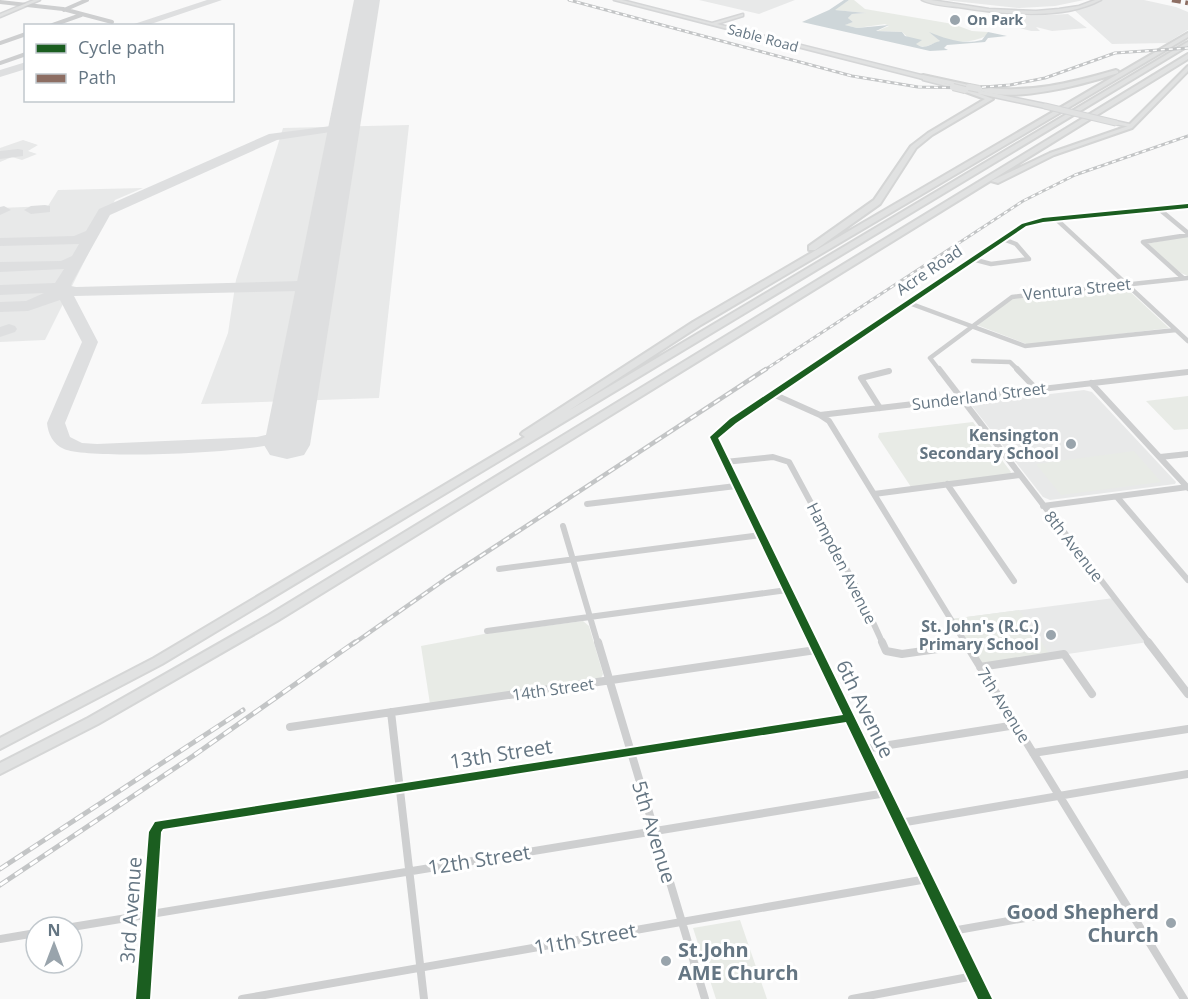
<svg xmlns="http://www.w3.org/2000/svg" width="1188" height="999" viewBox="0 0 1188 999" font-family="'Open Sans',sans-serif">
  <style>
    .built { fill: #e8e9e9 }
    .green { fill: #e8ebe6 }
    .water { fill: #ced6d9 }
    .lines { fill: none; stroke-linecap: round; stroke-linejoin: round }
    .canal { fill: #ced6d9; fill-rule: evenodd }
    .taxiway { fill: #dedfe0; fill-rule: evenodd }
    .runway { fill: #dedfe0; fill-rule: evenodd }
    .secondary-casing { stroke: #d5d6d7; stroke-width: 3 }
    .primary-casing { stroke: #d5d6d7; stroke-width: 3 }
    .motorway-casing { stroke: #d5d6d6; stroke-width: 4 }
    .minor-far3 { stroke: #cecfd0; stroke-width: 4 }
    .minor-far2 { stroke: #cecfd0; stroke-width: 4.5 }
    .minor-far1 { stroke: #cecfd0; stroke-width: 6 }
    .minor { stroke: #cecfd0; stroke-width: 8 }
    .secondary { fill: #e1e2e2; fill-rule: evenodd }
    .primary { fill: #e1e2e2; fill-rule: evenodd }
    .motorway { fill: #e1e2e2; fill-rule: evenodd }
    .rail-far2-casing { stroke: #c3c5c6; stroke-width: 3 }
    .rail-far1-casing { stroke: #c3c5c6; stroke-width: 4.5 }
    .rail-casing { stroke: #c3c5c6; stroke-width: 5 }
    .rail-far2 { stroke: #fff; stroke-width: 1.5; stroke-dasharray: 4; stroke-linecap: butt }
    .rail-far1 { stroke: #fff; stroke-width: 2; stroke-dasharray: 7; stroke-linecap: butt }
    .rail { stroke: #fff; stroke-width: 3; stroke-dasharray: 9; stroke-linecap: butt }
    .secondary-bridge-casing { stroke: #d5d6d7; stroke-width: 7; stroke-linecap: butt }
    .motorway-bridge-casing { stroke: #d5d6d6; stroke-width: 8; stroke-linecap: butt }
    .secondary-bridge { stroke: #e1e2e2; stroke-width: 5 }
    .motorway-bridge { stroke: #e1e2e2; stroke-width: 6 }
    .quiet { stroke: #8d6e63; stroke-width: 4.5; stroke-dasharray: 9 4.5; stroke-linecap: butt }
    .cycleway-casing { stroke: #fff; stroke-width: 4 }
    .cycleway { fill: #1b5e20; fill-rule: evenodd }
    .poi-dot { fill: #99a4ac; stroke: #fff; stroke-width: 2 }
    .labels { text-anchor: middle; stroke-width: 6; stroke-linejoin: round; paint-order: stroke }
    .far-poi-label { font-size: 14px; font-weight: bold; fill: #657683; stroke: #fff; text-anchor: start }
    .far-street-label { font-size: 14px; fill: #657683; stroke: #fff }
    .street-label { font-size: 16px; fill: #657683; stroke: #fff }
    .poi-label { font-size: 16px; font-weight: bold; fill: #657683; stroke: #fff; text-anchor: end }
    .near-street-label { font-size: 20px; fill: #657683; stroke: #fff }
    .near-poi-label { font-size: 20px; font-weight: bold; fill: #657683; stroke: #fff; text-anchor: end }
  </style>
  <rect width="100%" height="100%" fill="#f9f9f9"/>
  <path class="built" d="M699 0H795L759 14Z
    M944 0H1084L1055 6 1019 8Z
    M1102 0H1144L1176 7 1188 12V30L1167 43 1112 44 1073 9Z
    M1068 14 1087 28 1052 31 1036 27 1040 31H1031L1012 26 1003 17Z
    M409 125 379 398 201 404 228 333 236 280 283 128Z
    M23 140 38 145 28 151 37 154 22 160 12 157 0 162V148Z
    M143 188 115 200 45 340 0 342V208L48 206 58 190Z
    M1084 390 1092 392 1176 482 1175 484 1050 500 1043 497 972 406 975 403Z
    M1114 598 1148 642 980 667 951 619Z"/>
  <path class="green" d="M849 0H854L865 9 953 24 972 31 988 32V35C970 44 955 44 935 35L940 41 925 47 916 45 902 32 877 31 889 26 885 24 857 28 844 25 853 22 848 18 852 14 866 13 834 10Z
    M1188 236V276L1181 273 1146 244Z
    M1125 287 1169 328 1029 345 977 325 1011 299Z
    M1188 396V429L1174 430 1146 401Z
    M973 422 1011 472 1010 474 911 487 878 437 879 433Z
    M1134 451 1161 482 1061 495 1036 464Z
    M1019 610 1051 656 980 667 951 619Z
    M583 621 589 626 603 674 601 678 430 704 421 646 484 634Z
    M740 920 767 999H716L693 928Z"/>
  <path class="water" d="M844 0H849L835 10 866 13 852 14 848 18 853 22 845 25 857 28 889 25 876 31 902 32 905 36 922 40 916 44C927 51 930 43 940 41L929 32C947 39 962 45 982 40L988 32 1007 36 988 38 985 42 947 45 944 48 948 50 930 51 802 22 829 10Z"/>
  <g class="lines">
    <path class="canal" d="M1173 0H1178L1176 1Z"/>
    <path class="taxiway" d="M207 0H222L145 26H128Z
      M26 62V69L0 77V70Z
      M345 120 351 124 344 130 277 140 110 215 72 283 71 286 76 287 301 281 316 286 322 297 314 302 308 300 304 292 300 291 74 296 98 342 65 423 70 437 82 443 97 444 257 437 274 433 285 421 291 420 300 425C296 431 290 439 284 441 258 453 89 460 64 449 53 444 48 434 47 423L82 342 60 300 28 311 0 312V302L26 301 44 293 0 295V285L55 283 64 269 0 272V262L61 261 72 256 79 244 0 246V238L74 236 86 231 99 209 269 134 331 126Z
      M18 149 23 150V156L0 159V151Z
      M45 205 50 206V212L31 214 24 210 31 206Z
      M4 206 11 210 0 215V207Z
      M9 324 15 326 17 329 15 332 0 337V327Z"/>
    <path class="runway" d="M354 0H380L310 445 304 455 287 459 270 455 264 445Z"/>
    <defs>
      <path id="secondary" d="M614 0H622L712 23 743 14V16L717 24 933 78V80L959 87 954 88 923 80V79Z
        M922 0H931L989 9 1036 11 1059 9 1079 6 1095 0H1101C1062 21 1001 14 958 7 946 6 932 5 922 0Z
        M968 88 1045 104 1048 106 1045 108 966 91V89Z
        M1116 121 1134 125 1131 127 1114 124V122Z"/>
      <path id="primary" d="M34 0H40L0 17V14Z"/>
      <path id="motorway" d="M1188 33V37L699 326 568 411 1186 43 1188 42V46L162 664 0 749V738L154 658 525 437 521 434 523 432 693 322Z
        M1188 54V59L277 621 98 724 0 774V763L88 718 269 615Z
        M1188 66V71L1132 128 1054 155 998 183 991 181 1050 153 1128 126Z
        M1116 70 1118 71V73C1085 84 1009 105 978 89L981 87C1028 94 1071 83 1116 70Z
        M923 75 969 85 972 87 969 89 921 78V76Z
        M963 89H967L993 99 932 135 916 148 880 204 815 250H809V246L874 200 911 146 928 133 985 99 963 91Z"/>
    </defs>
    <use href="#secondary" class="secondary-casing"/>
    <use href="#primary" class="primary-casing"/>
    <use href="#motorway" class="motorway-casing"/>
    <path class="minor-far3" d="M0 2 63 9 112 22
      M64 10 87 0
      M50 26 81 15
      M0 43 26 34
      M0 63 26 54"/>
    <path class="minor-far2" d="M1159 209 1188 233
      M1056 219 1188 341
      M972 259 991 264 1029 259 1016 244 1003 239
      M1183 278 1143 242 1188 235
      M909 303 1025 346 1176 330
      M973 361 1010 362 1019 371
      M807 371 1024 225 1043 220 1188 206
      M940 371 930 358 1012 297 1188 278"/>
    <path class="minor-far1" d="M810 369 714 437 814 644
      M939 369 1150 644
      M1017 369 1037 390
      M1091 383 1188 488
      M773 394 820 415 1188 372
      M880 408 861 378 889 371
      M820 415 829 421 966 644
      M1160 457 1188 454
      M725 462 773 457 789 462 860 594 883 644
      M947 484 1014 581
      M874 494 1019 475
      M1117 497 1188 580
      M587 504 736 486
      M1043 506 1188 487
      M563 526 598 644
      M499 569 761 535
      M487 631 787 590"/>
    <path class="minor" d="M598 642 705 999
      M813 642 985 999
      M882 642 886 651 902 654 966 645
      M965 642 1184 999
      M1148 642 1188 694
      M980 667 1064 654 1092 694
      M391 712 424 999
      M290 727 816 650
      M864 749 1016 725
      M1033 753 1188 729
      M900 823 1188 774
      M72 927 886 793
      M952 931 1042 915
      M0 939 36 933
      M143 999 155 832 159 825 849 718
      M242 999 927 879
      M852 999 974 976"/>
    <use href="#secondary" class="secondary"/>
    <use href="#primary" class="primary"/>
    <use href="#motorway" class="motorway"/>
    <defs>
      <path id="rail-far2" d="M569 0 852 76 918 87 971 88 1010 85 1045 78 1115 53 1188 48
        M763 371 1023 201 1075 175 1188 136"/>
      <path id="rail-far1" d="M353 644 447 578 766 369"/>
      <path id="rail" d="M0 869 243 710
        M0 885 193 756 355 642"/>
    </defs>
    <use href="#rail-far2" class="rail-far2-casing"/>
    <use href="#rail-far1" class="rail-far1-casing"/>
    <use href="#rail" class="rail-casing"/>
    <use href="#rail-far2" class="rail-far2"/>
    <use href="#rail-far1" class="rail-far1"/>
    <use href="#rail" class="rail"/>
    <defs>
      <path id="secondary-bridge" d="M1045 106 1116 123"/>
      <path id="motorway-bridge" d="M953 87 965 90
        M969 87 979 89"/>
    </defs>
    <use href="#secondary-bridge" class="secondary-bridge-casing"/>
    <use href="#motorway-bridge" class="motorway-bridge-casing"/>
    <use href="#secondary-bridge" class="secondary-bridge"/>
    <use href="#motorway-bridge" class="motorway-bridge"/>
    <path class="quiet" d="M1172 0 1188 3"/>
    <defs>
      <path id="cycleway" d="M1188 204V208L1043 222 1026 226 736 423 718 438 992 999H978L846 722 163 829 161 832 150 999H136L149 832 155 822 843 715 710 437 730 419 1022 224 1043 218Z"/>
    </defs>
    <use href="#cycleway" class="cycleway-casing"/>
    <use href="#cycleway" class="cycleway"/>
  </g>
  <g class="poi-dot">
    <circle cx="955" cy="20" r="6"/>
    <circle cx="1071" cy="444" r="6"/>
    <circle cx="1051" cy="635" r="6"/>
    <circle cx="1171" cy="923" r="6"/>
    <circle cx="666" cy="961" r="6"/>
  </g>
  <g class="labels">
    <g class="far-poi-label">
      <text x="967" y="25">On Park</text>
    </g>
    <g class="far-street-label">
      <text transform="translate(763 38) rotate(15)" y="5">Sable Road</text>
    </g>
    <g class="street-label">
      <text transform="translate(929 270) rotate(-34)" y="6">Acre Road</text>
      <text transform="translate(1077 289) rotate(-6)" y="6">Ventura Street</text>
      <text transform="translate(979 396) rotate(-7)" y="6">Sunderland Street</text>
      <text transform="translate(1074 546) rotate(52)" y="6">8th Avenue</text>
      <text transform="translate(842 563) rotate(63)" y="6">Hampden Avenue</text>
      <text transform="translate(553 689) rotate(-8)" y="6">14th Street</text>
      <text transform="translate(1004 705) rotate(58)" y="6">7th Avenue</text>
    </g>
    <g class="poi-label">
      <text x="1059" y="441">Kensington<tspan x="1059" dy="18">Secondary School</tspan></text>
      <text x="1039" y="632">St. John's (R.C.)<tspan x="1039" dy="18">Primary School</tspan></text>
    </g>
    <g class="near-street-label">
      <text transform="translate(865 709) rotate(64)" y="7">6th Avenue</text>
      <text transform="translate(501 754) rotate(-9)" y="7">13th Street</text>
      <text transform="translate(654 832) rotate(73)" y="7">5th Avenue</text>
      <text transform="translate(479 860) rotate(-9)" y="7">12th Street</text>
      <text transform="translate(131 910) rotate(-86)" y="7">3rd Avenue</text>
      <text transform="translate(585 939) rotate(-10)" y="7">11th Street</text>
    </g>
    <g class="near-poi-label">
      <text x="1159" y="919">Good Shepherd<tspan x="1159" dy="23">Church</tspan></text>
      <text x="678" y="957" text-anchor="start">St.John<tspan x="678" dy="23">AME Church</tspan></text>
    </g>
  </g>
  <rect x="24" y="24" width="210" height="78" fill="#ffffff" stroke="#c1c8cd" stroke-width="1.5"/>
  <rect x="36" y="44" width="30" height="9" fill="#1b5e20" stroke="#c1c8cd" stroke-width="1.5"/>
  <text x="78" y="54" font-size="18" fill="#657683">Cycle path</text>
  <rect x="36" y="74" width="30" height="9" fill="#8d6e63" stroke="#c1c8cd" stroke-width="1.5"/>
  <text x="78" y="84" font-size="18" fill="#657683">Path</text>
  <g transform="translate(54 945)"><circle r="28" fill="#ffffff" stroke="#c1c8cd" stroke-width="1.5"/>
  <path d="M0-4.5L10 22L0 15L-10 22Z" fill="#99a4ac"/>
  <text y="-9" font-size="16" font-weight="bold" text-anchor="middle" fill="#657683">N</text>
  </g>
</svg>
